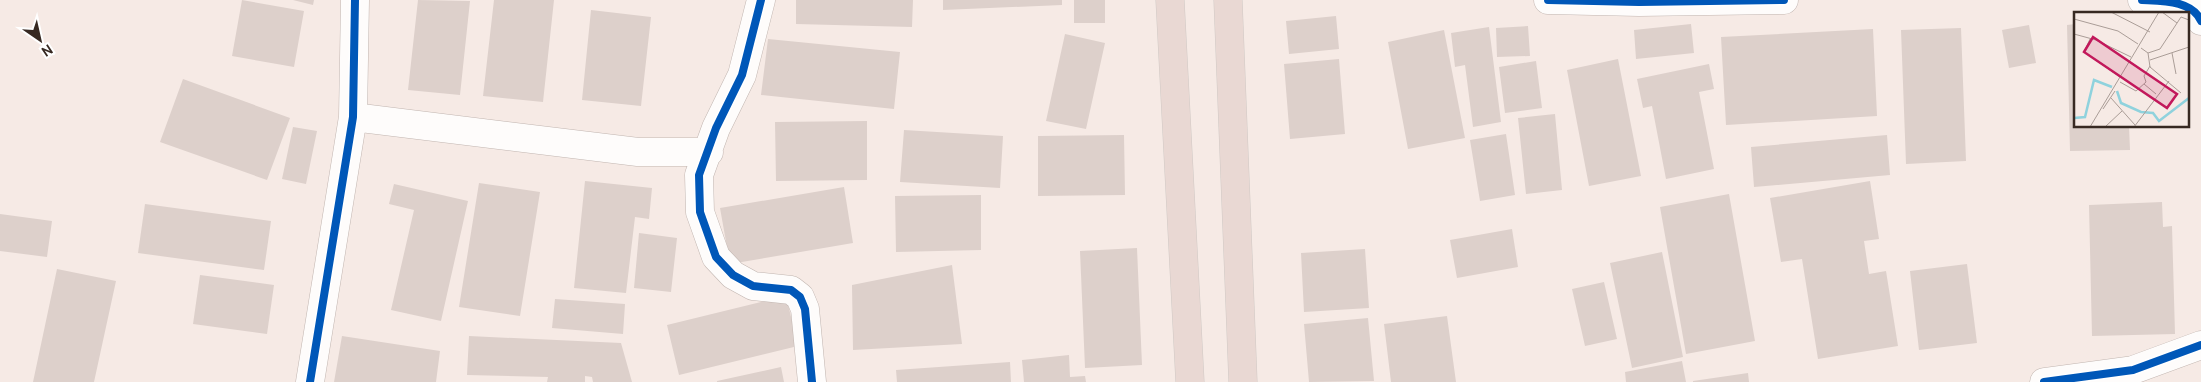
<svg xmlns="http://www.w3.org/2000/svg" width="2201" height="382" viewBox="0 0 2201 382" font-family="Cabin,sans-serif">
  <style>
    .building { fill: #ddd0cb }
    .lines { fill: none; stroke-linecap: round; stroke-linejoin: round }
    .minor-casing { stroke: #c1b5b0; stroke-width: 29 }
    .highway-casing { stroke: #d0c9c5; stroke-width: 29 }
    .minor { stroke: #fefcfb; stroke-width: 28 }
    .highway { stroke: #e9d8d3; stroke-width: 28 }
    .cycleway-casing { stroke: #fff; stroke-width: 11 }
    .cycleway { stroke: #0057b8; stroke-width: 8 }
    .inset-river { fill: none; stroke: #8fd2dd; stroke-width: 2.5 }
    .inset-road { fill: none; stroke: #aa9d97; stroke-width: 1 }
    .view { fill: #c2185b; fill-opacity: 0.15; stroke: #c2185b; stroke-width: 2.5 }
    .inset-edge { fill: none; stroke: #372922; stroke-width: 2.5 }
  </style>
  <rect width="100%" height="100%" fill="#f6eae5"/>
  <path class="building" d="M242 0 304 11 294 67 232 56Z
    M293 0H314L313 5Z
    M418 0 470 1 460 95 408 90Z
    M494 0H554L543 102 483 96Z
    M796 0H913L912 27 796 24Z
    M943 0H1062V5L943 10Z
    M1074 0H1105V23H1074Z
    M591 10 651 17 641 106 582 100Z
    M1336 16 1339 49 1289 54 1286 21Z
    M1691 24 1694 53 1636 59 1634 30Z
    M2075 24V126H2129L2130 150 2070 151 2067 25Z
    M2029 25 2036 63 2009 68 2002 30Z
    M1528 26 1530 56 1497 57 1496 28Z
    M1489 27 1501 122 1473 127 1465 65 1455 67 1451 33Z
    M1961 28 1966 161 1906 164 1901 30Z
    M1873 29 1877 116 1726 125 1721 37Z
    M1444 30 1465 138 1408 149 1388 42Z
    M1065 34 1105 43 1086 129 1046 121Z
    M768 39 900 52 894 109 761 95Z
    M1339 59 1345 134 1290 139 1284 64Z
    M1618 59 1641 176 1589 186 1567 70Z
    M1536 61 1542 108 1505 113 1499 67Z
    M1709 64 1714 89 1699 92 1714 169 1666 179 1652 106 1643 108 1637 79Z
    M183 79 290 118 267 180 160 142Z
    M1555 114 1562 190 1526 194 1518 118Z
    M867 121V180L776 181 775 122Z
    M293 127 317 131 306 184 282 179Z
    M904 130 1003 136 1000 188 900 182Z
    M1506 134 1515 195 1480 201 1470 140Z
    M1124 135 1125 195 1038 196V136Z
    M1887 135 1890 175 1754 187 1751 147Z
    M585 181 652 188 649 219 635 217 626 293 574 288Z
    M1870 181 1879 239 1864 241 1869 274 1886 271 1898 346 1818 359 1802 259 1781 262 1770 198Z
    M479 183 540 192 520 316 459 307Z
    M394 184 468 201 441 321 391 310 414 210 389 204Z
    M844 187 853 243 730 264 720 208Z
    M1729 194 1755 341 1686 354 1660 207Z
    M981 195V250L896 252 895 196Z
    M2162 202 2163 227 2172 226 2175 334 2092 336 2089 205Z
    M145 204 271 221 264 270 138 253Z
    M0 214 52 221 47 257 0 251Z
    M1512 229 1518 267 1457 278 1450 240Z
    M639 233 677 238 671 292 634 288Z
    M1137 248 1142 365 1085 368 1080 251Z
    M1365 249 1369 308 1304 312 1301 253Z
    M1662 252 1683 357 1632 368 1610 263Z
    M1967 264 1977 343 1919 350 1910 271Z
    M952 265 962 344 853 350 852 285Z
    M57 269 116 281 94 382H33Z
    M200 275 274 285 267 334 193 324Z
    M1604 282 1617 339 1585 346 1572 289Z
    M786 296 798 346 679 375 667 325Z
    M555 299 625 304 623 334 552 328Z
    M1447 316 1456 382H1391L1384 324Z
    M1368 318 1374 381 1309 382 1304 324Z
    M342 336 440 351 436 382H334Z
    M469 336 621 343 632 382H593L592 377 585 376V382H547L548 377 467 375Z
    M1069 355 1070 377 1085 376 1086 382H1024L1022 360Z
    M1682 361 1686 382H1626L1625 372Z
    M1010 362 1011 382H897L896 370Z
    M781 367 784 382H717V381Z
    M1748 373 1749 382H1693V381Z"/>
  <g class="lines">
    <defs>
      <path id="minor" d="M761 0 742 75 716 128 699 175 700 212 716 257 733 275 753 286 791 290 800 297 805 309 812 382
        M1548 0 1639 2 1784 0
        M2142 0C2162 1 2192 0 2201 21
        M353 117 638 152H709
        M310 382 353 117 355 0
        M2044 382 2133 370 2201 345"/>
      <path id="highway" d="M1170 0 1190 382
        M1228 0 1243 382"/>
    </defs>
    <use href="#minor" class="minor-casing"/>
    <use href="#highway" class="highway-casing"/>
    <use href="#minor" class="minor"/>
    <use href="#highway" class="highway"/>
    <defs>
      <path id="cycleway" d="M761 0 742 75 716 128 699 175 700 212 716 257 733 275 753 286 791 290 800 297 805 309 812 382
        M1548 0 1639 2 1784 0
        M2142 0C2162 1 2192 0 2201 21
        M310 382 353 117 355 0
        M2044 382 2133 370 2201 345"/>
    </defs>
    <use href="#cycleway" class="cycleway-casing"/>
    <use href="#cycleway" class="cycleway"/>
  </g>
  <g transform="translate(2074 12)">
    <rect width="115" height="115" fill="#f6eae5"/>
    <path class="inset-river" d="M43 79 47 91 67 100 79 101 85 109 115 86M0 106 11 105 20 68 38 75"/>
    <path class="inset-road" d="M37 0 76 20M88 0 103 11M0 7 44 19 64 32M0 22 22 28 57 45M16 27 10 40 46 65M67 36 74 41 86 37 107 5 115 8M74 41 76 55 107 81M98 41 102 62M76 48 115 35M46 70 62 79 72 70 70 64 76 54M70 72 82 82M37 86 61 113M29 97 41 79M16 115 85 0M31 115 48 99M60 115 95 69"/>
    <path class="view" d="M19 25 103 82 93 96 10 40Z"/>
    <rect width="115" height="115" class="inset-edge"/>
  </g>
  <g transform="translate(40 40) rotate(146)" stroke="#ffffff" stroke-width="4" paint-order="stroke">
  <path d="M0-4L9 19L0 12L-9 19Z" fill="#372922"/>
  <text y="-8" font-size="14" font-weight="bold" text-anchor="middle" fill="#372922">N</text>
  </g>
</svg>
